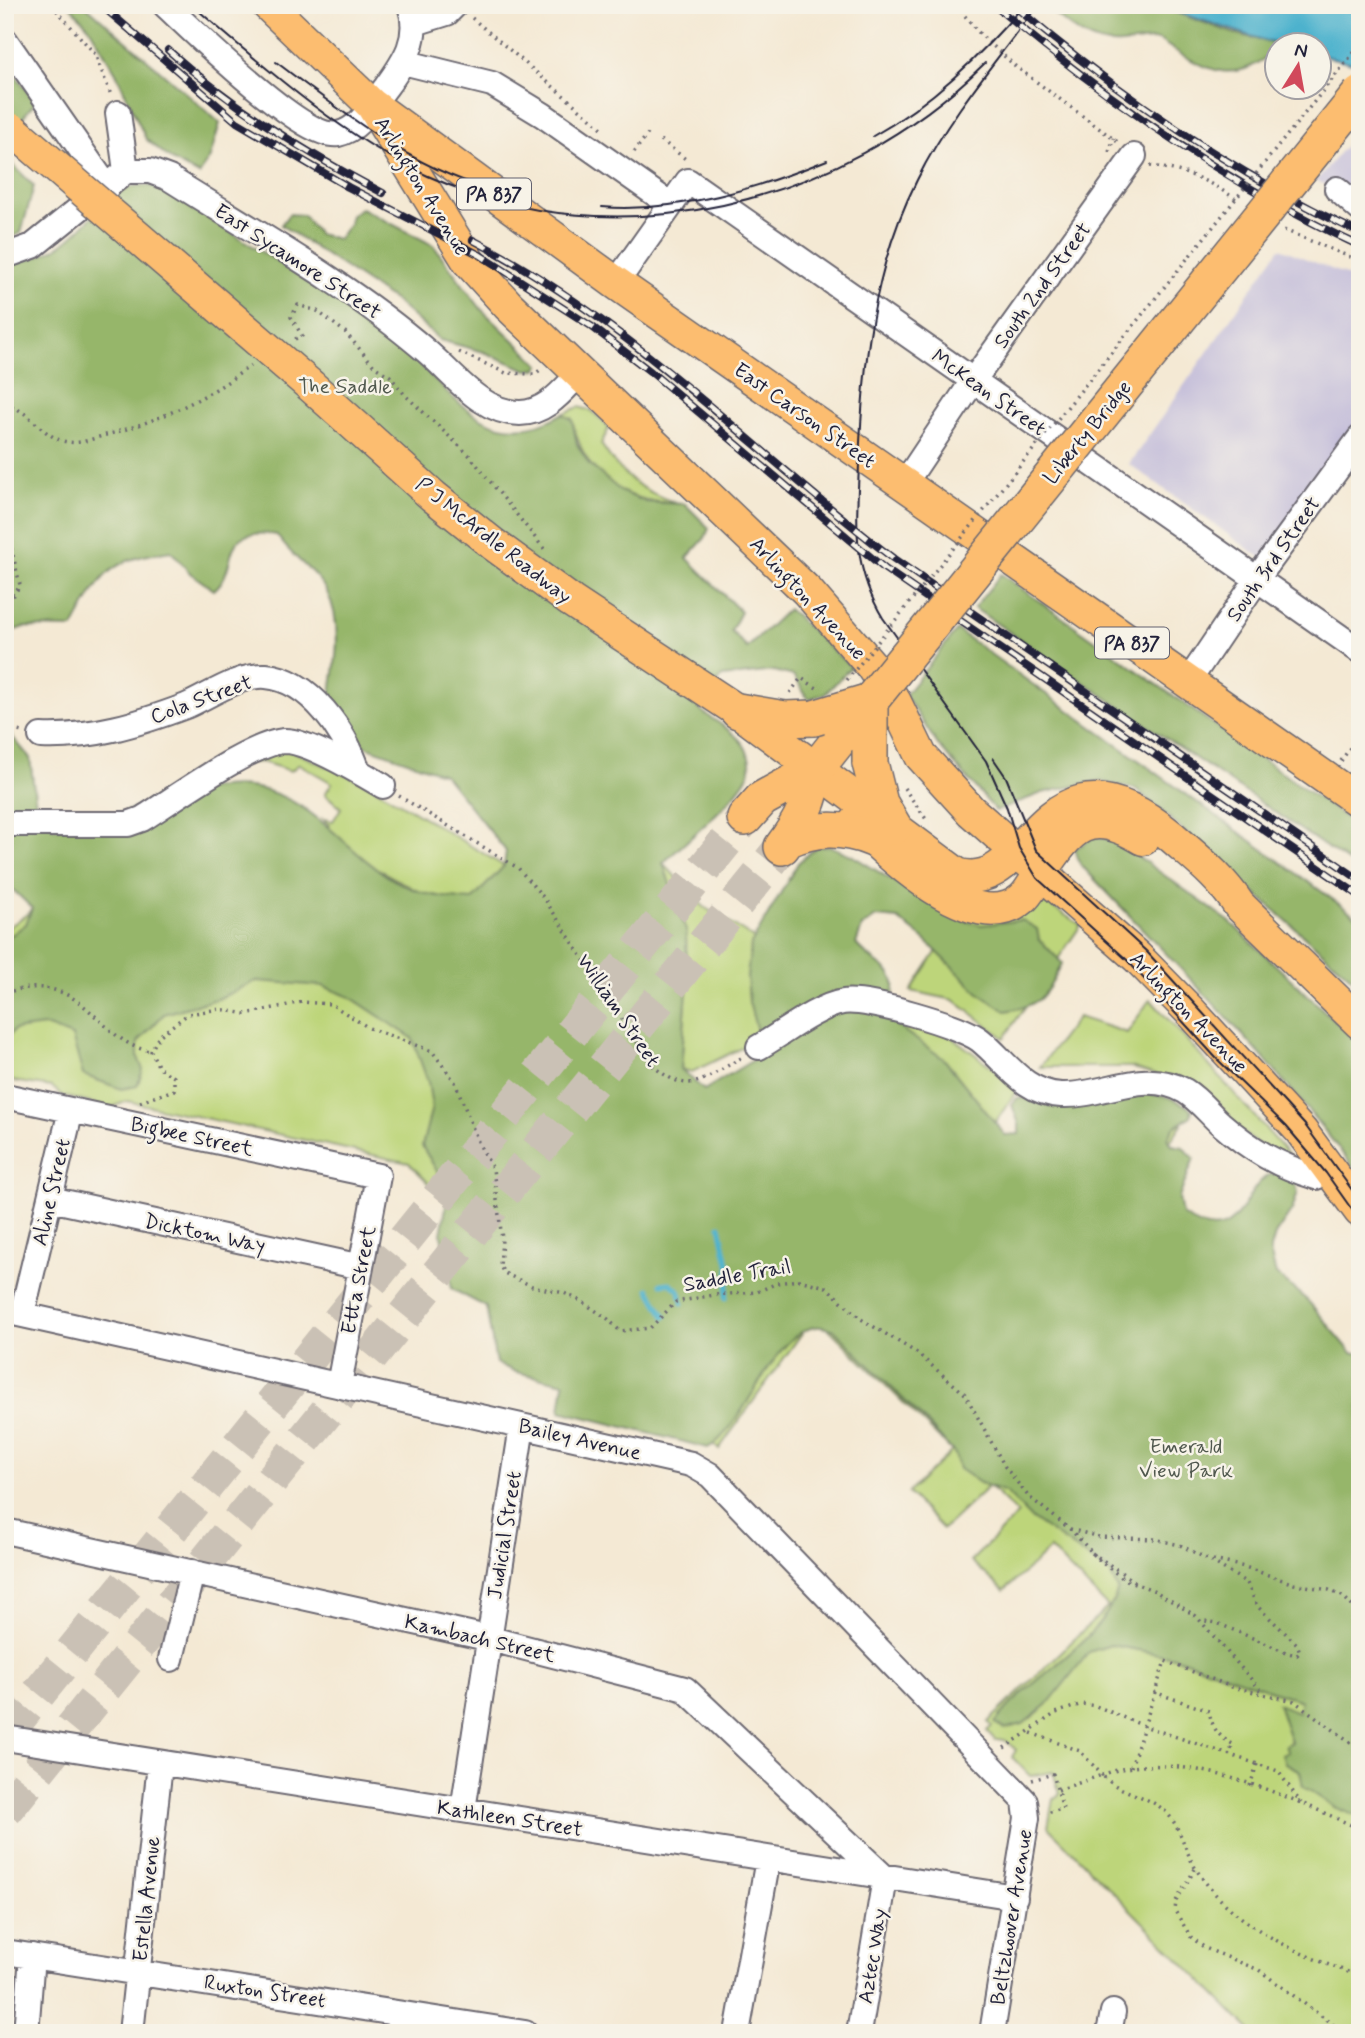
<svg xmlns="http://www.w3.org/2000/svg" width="1365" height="2038" viewBox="0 0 1365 2038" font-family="Mynerve,sans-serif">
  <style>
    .industrial { fill: #c6c0da }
    .green { fill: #bdd57a; stroke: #707c5a; stroke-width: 2; fill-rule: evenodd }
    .forest { fill: #96b66a; stroke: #5c6c52; stroke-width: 2 }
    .water { fill: #4eb2cd; stroke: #386a84; stroke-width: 2 }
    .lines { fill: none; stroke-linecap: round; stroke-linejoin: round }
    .stream { stroke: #4eb2cd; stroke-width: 5 }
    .highway-tunnel { stroke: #cac1b5; stroke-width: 35; stroke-dasharray: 35 18; stroke-linecap: butt }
    .minor-casing { stroke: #6c6871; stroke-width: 28 }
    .major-casing { stroke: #6c6871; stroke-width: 35 }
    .highway-casing { stroke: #6c6871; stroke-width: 38 }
    .path { stroke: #6c6871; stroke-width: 3.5; stroke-dasharray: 2 5; stroke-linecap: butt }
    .minor { stroke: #fff; stroke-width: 24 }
    .major { stroke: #fcbd6f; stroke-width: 32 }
    .highway { stroke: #fcbd6f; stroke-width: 35 }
    .tram { stroke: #22223b; stroke-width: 2 }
    .rail-casing { stroke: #22223b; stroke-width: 8 }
    .rail { stroke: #f7f3e8; stroke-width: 5; stroke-dasharray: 16; stroke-linecap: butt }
    .major-bridge-casing { stroke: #6c6871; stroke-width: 35; stroke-linecap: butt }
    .highway-bridge-casing { stroke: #6c6871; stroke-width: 38; stroke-linecap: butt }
    .path-bridge { stroke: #6c6871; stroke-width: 3.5; stroke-dasharray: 2 5; stroke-linecap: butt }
    .major-bridge { stroke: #fcbd6f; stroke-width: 32 }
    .highway-bridge { stroke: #fcbd6f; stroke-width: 35 }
    .labels { text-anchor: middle; stroke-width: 5; stroke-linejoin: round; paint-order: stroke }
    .shield { fill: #f7f3e8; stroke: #62616f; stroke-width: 2 }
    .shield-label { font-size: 19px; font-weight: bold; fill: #22223b }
    .street-label { font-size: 21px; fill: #22223b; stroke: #f7f3e8 }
    .park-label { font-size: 21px; fill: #50584e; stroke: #f7f3e8 }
  </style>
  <rect width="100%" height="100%" fill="#f7f3e8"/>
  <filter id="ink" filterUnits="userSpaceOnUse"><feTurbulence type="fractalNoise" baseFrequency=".0143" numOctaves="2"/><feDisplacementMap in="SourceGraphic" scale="14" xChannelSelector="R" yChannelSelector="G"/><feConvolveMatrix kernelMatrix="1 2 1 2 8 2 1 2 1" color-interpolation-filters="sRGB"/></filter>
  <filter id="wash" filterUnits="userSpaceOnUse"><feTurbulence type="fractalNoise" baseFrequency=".00686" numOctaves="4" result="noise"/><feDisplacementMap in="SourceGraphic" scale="28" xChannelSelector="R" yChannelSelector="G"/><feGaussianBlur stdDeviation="1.57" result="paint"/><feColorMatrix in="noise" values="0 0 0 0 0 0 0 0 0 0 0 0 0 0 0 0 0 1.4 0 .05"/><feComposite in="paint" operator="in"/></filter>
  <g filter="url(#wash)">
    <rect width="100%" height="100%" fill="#f4e9d4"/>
    <path class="industrial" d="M1360 128V198L1316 181Z
      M1280 248 1360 281V417L1264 560 1129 464Z"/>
    <path class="green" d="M579 407 592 411 609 428 601 444C622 477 640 490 676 503 619 502 584 476 572 419L562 414Z
      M285 748 370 785 504 866 502 869 651 1084 861 1139 903 1016 934 1024 1019 1087 931 1219 1166 1112 1182 1124 1120 1214 1360 1382V2033H1253L1048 1827 1053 1799 1060 1794 1053 1772 1030 1776 1012 1757 1016 1750 1005 1740H995L987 1731 992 1726 988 1722 1108 1607 1050 1549 1004 1591 971 1561 1018 1514 989 1486 943 1529 908 1493 952 1451 815 1315 719 1449 482 1237 409 1163 127 1101 110 1108 63 1096 52 1087 5 1080V930L52 896 329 825 323 819 333 821 341 808 325 794 332 783 299 764 291 771 262 762 245 763ZM378 869 414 889 341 925Z
      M663 863 704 907 755 939 751 944 758 1040 692 1072 681 1069 687 989 686 931Z
      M1029 893 1081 925 1004 1038 954 1000 911 991 967 905Z
      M1150 999 1289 1155H1273L1170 1080 1131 1067H1040L1078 1017 1127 1033Z"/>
    <path class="forest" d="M69 5H85L220 123 210 157 199 175 173 161 146 139 116 73 89 27Z
      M1045 5H1155L1233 33 1280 45C1236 89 1207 72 1159 40 1145 39 1134 43 1121 44 1089 47 1068 25 1045 5Z
      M5 60 35 102 5 140Z
      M5 157 34 186 21 233 5 240Z
      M141 185 159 187 365 317C375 325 386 332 396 340 445 385 486 459 562 414L572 419 577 444 589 464 622 492 646 502 685 504 709 528 705 538 687 558 741 612 731 631 747 648 788 609 851 667 825 694 808 699 794 676 774 671 722 677 699 709C714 721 735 731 745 747 749 754 752 765 749 773 737 800 685 842 663 863L686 931 687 989 681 1069 704 1090 758 1057 757 1031 749 1002 747 977 751 944 798 863 816 847 830 846 851 855 954 918 981 925 1022 920 1037 929 1039 939 1062 963C1046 995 1043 1005 1006 1011L980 994 925 940 898 919 876 917 862 927 856 944C879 972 912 969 883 1016L944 1059 1005 1135 1019 1134V1124L1012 1105 1017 1098C1031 1096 1039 1105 1053 1106 1098 1108 1148 1075 1192 1110L1191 1116 1173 1128 1168 1138 1172 1145 1183 1147 1194 1158 1179 1198 1182 1215C1246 1259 1241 1175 1277 1173 1282 1172 1289 1175 1293 1177L1298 1192 1292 1210 1275 1235 1270 1252 1276 1274 1308 1301 1352 1353H1360V1818L1334 1807 1303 1786 1300 1771 1285 1763 1282 1755 1288 1752 1285 1745 1291 1742 1278 1704 1298 1712 1301 1701 1174 1657 1111 1645 1089 1652 1047 1705 1023 1724 1004 1729 995 1723C1030 1675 1098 1647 1118 1590L1110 1573 1032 1519 1006 1492 980 1483 959 1469 955 1454 930 1426 833 1329C828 1329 821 1326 816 1327 771 1333 747 1426 708 1448L560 1411 564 1383 516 1372 496 1363 486 1307 452 1289 441 1234 449 1191 422 1146 432 1107 428 1082 412 1038 350 997 323 986 256 981 220 998 164 1014 138 1042V1057L143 1070 137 1086 121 1089 83 1075 72 1036 45 1026 14 1030 5 1040V940L26 924 32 908 5 882V728L30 758 36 805 53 828H76C125 813 206 778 256 788 315 799 347 854 396 881 420 895 445 898 472 900L504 866 506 851 444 774 359 744 329 704C335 669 344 625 327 592 316 570 290 557 277 535 215 525 242 567 214 590L190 573 171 551C106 560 103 573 73 628L25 627 5 633V266C22 261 42 257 58 247 87 230 107 188 141 185Z
      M361 208 433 245 482 310 540 365 537 369 527 370 484 352 440 340 395 301 281 225 289 214 303 215 318 234 338 239 349 224 351 215Z
      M1001 574 1360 828V870L974 608Z
      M957 630 1360 919V985L1136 789 1098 781 1042 793 996 811 938 745 905 695Z
      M1094 837 1109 839 1126 848 1230 922 1351 1036H1360V1177C1278 1064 1176 965 1080 864L1075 849Z"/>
    <path class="water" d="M1155 5H1360V65L1320 55V46L1283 45 1266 41Z"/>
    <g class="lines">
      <path class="stream" d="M720 1226 729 1268 726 1298
        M661 1284 670 1283 679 1290 681 1297
        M649 1289 665 1317
        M682 1302V1303"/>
    </g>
  </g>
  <g filter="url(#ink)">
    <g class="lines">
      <path class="highway-tunnel" d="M5 1735 745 818
        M5 1811 782 847"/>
      <defs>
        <path id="minor" d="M165 5C192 30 304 141 338 134 361 129 372 105 386 87 405 61 421 38 410 5
          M415 23 447 13 455 5
          M5 40 107 187
          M403 62 492 84 543 115 671 205
          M118 113 126 171
          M1337 189 1360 209
          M5 256 33 246 126 171H150L169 178C256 233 347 283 425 350 453 373 480 413 520 413 546 413 563 390 580 373
          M616 283 688 181 1360 651
          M905 483 973 381 1134 156
          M1188 682 1264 569 1360 438
          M41 736C93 738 138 724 186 706 209 696 240 674 266 676 311 680 345 732 358 771
          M5 824H128L142 819C173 800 252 742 285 741 309 741 361 773 383 786
          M759 1047C782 1034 818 1006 843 1002 867 998 960 1025 980 1040 1006 1061 1023 1093 1061 1095 1104 1097 1143 1067 1185 1091 1198 1099 1209 1113 1220 1123 1250 1149 1278 1166 1316 1177L1330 1170
          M5 1096 378 1176 339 1385
          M50 1199 361 1267
          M5 1311 691 1464 710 1475 1025 1801 1027 1818 992 2033
          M22 1314 71 1110
          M5 1531 487 1638 685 1689 885 1878 859 2033
          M171 1659 192 1572
          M5 1738 1015 1897
          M463 1810 522 1426
          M5 1952 525 2033
          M26 2033 32 1956
          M131 2033 160 1764
          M737 2033 768 1859
          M1109 2033 1113 2012"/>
        <path id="major" d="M268 5 372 105 472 178 616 283 1360 802
          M372 105 469 262 508 305 807 591 871 665 895 702 921 756 971 811 1137 957 1192 1013 1301 1131 1360 1211
          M311 386 433 496 493 544 571 601 738 711 957 874C1032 899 1041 728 1171 836 1196 858 1221 877 1239 905L1360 1023
          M856 822C887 854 976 939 1022 899 1029 893 1033 884 1038 877 1069 832 1085 803 1143 839"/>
        <path id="highway" d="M738 711 785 719 814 718
          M870 763 880 803 894 827
          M745 818 762 799 815 770 842 736
          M787 840C816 827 843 827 873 839
          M782 847C800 823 812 800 815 770"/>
      </defs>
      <use href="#minor" class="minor-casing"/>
      <use href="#major" class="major-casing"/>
      <use href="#highway" class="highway-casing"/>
      <path class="path" d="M52 5 95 54 111 95
        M956 5 980 34 1015 66 1119 143
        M472 18 602 128
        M661 140 687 160
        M634 152 650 131
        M1109 152 1114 138
        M1150 166C1189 171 1207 180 1239 201
        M1284 230 1360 261
        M295 339 302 336 291 317 298 305 317 311 345 332 375 367 390 376 405 395 469 455 545 550
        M459 352 506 373 535 374 540 370
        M5 405C30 408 43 440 69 442 80 444 95 438 106 435 159 421 206 399 250 366
        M5 521 20 585 14 595 5 594
        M790 693 801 678 817 688
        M5 728 22 732
        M1341 761 1360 733
        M904 788 926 819
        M399 796 518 868 544 898 651 1064C689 1098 702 1080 741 1058
        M5 993C87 967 96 1044 151 1051
        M140 1102 174 1090V1077L159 1068 151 1051 159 1036 188 1014 220 1009 246 1014 302 1002 331 1004 369 1028 432 1051 455 1082 479 1144 493 1169 502 1239 500 1266 504 1273 532 1286 564 1293 581 1301 608 1319 620 1331 650 1328 676 1302 714 1295 757 1292 777 1283 799 1280 826 1287 861 1319 917 1353 965 1394 1005 1467 1028 1496 1070 1529 1101 1562 1124 1579 1155 1591 1196 1616 1264 1694
        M1070 1529 1099 1537 1154 1539 1180 1545 1211 1561 1247 1583 1257 1606 1297 1644 1300 1652 1297 1655 1288 1653 1217 1623 1205 1621
        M1092 1553 1137 1583
        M1213 1560 1245 1567 1294 1584 1329 1590 1344 1597 1360 1615
        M1154 1692 1209 1711C1212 1727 1218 1737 1233 1744L1229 1755
        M1031 1733 1080 1751 1102 1775C1178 1744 1289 1797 1360 1829
        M1004 1748 1056 1713 1082 1704 1096 1706 1144 1726 1278 1771 1301 1803
        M1131 1767 1165 1661 1232 1687 1294 1701 1360 1749
        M1032 1780 1053 1774 1063 1809 1046 1813
        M1250 1786 1257 1764
        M1058 1790 1102 1775C1120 1794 1147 1794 1166 1812 1182 1829 1184 1850 1196 1869 1231 1925 1300 1956 1360 1976
        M1195 1869 1176 1901 1175 1911 1191 1937 1205 1948 1259 1970 1344 2033"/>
      <use href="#minor" class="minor"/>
      <use href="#major" class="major"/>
      <use href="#highway" class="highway"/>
      <path class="tram" d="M192 5C264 67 341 136 428 176 616 262 841 205 985 63
        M1038 5C996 61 948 117 917 180 872 269 863 366 859 464 857 522 851 565 883 618L986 761 1007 808 1019 848 1037 878 1126 959 1217 1059 1286 1126 1326 1173 1360 1221
        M276 62C345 114 419 174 505 193
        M873 136C932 103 980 56 1024 5
        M602 207C678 213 758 188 827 160
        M993 758 1006 777 1036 850 1147 952 1305 1125 1360 1201"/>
      <defs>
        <path id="rail" d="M101 5 237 122 348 187 480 255 591 326 651 372 885 569 1360 896
          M994 5C1107 100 1227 184 1360 246
          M1013 5C1119 95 1235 174 1360 233
          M168 50C233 108 306 153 383 193
          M473 240C631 321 754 452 894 559L1360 880"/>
      </defs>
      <use href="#rail" class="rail-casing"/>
      <use href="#rail" class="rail"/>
      <defs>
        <path id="major-bridge" d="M13 130 311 386"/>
        <path id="highway-bridge" d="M814 718 870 701
          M842 736 1360 94
          M870 763V701"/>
      </defs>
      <use href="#major-bridge" class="major-bridge-casing"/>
      <use href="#highway-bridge" class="highway-bridge-casing"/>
      <path class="path-bridge" d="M847 680 1360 45"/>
      <use href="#major-bridge" class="major-bridge"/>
      <use href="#highway-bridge" class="highway-bridge"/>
    </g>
  </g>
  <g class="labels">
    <g class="shield">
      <rect x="457" y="178.5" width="74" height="31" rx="5"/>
      <rect x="1095" y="627.5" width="74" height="31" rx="5"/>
    </g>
    <g class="shield-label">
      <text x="494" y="201">PA 837</text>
      <text x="1132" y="650">PA 837</text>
    </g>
    <g class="street-label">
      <text transform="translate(422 186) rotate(58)" y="7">Arlington Avenue</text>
      <text transform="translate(298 261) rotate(33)" y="7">East Sycamore Street</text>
      <text transform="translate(1042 285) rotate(-54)" y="7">South 2nd Street</text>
      <text transform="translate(989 392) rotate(35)" y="7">McKean Street</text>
      <text transform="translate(805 415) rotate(35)" y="7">East Carson Street</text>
      <text transform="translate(1087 432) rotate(-51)" y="7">Liberty Bridge</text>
      <text transform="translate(494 540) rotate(38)" y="7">P J McArdle Roadway</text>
      <text transform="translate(1273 559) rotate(-55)" y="7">South 3rd Street</text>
      <text transform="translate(808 598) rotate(47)" y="7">Arlington Avenue</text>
      <text transform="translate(201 699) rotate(-20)" y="7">Cola Street</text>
      <text transform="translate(619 1010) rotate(56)" y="7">William Street</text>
      <text transform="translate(1189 1012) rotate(46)" y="7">Arlington Avenue</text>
      <text transform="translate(192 1136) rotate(12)" y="7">Bigbee Street</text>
      <text transform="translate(51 1192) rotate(-77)" y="7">Aline Street</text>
      <text transform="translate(205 1233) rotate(12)" y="7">Dicktom Way</text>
      <text transform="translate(737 1275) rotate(-10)" y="7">Saddle Trail</text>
      <text transform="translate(358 1280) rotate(-79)" y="7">Etta Street</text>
      <text transform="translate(580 1439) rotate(13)" y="7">Bailey Avenue</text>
      <text transform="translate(504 1535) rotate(-81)" y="7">Judicial Street</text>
      <text transform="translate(480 1638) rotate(13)" y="7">Kambach Street</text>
      <text transform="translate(510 1818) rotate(9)" y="7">Kathleen Street</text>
      <text transform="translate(146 1899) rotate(-84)" y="7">Estella Avenue</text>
      <text transform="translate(1011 1917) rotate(-81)" y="7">Beltzhoover Avenue</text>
      <text transform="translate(872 1956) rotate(-81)" y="7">Aztec Way</text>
      <text transform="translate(265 1991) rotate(9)" y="7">Ruxton Street</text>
    </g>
    <g class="park-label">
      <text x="345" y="393">The Saddle</text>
      <text x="1186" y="1453">Emerald<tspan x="1186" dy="24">View Park</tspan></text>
    </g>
  </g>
  <rect width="1365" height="2038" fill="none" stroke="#f7f3e8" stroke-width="28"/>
  <g transform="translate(1298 66) rotate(11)"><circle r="33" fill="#f7f3e8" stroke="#a29fa3" stroke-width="2"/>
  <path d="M0-5L12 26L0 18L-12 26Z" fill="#d1495b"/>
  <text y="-10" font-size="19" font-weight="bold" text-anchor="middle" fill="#22223b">N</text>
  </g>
</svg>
